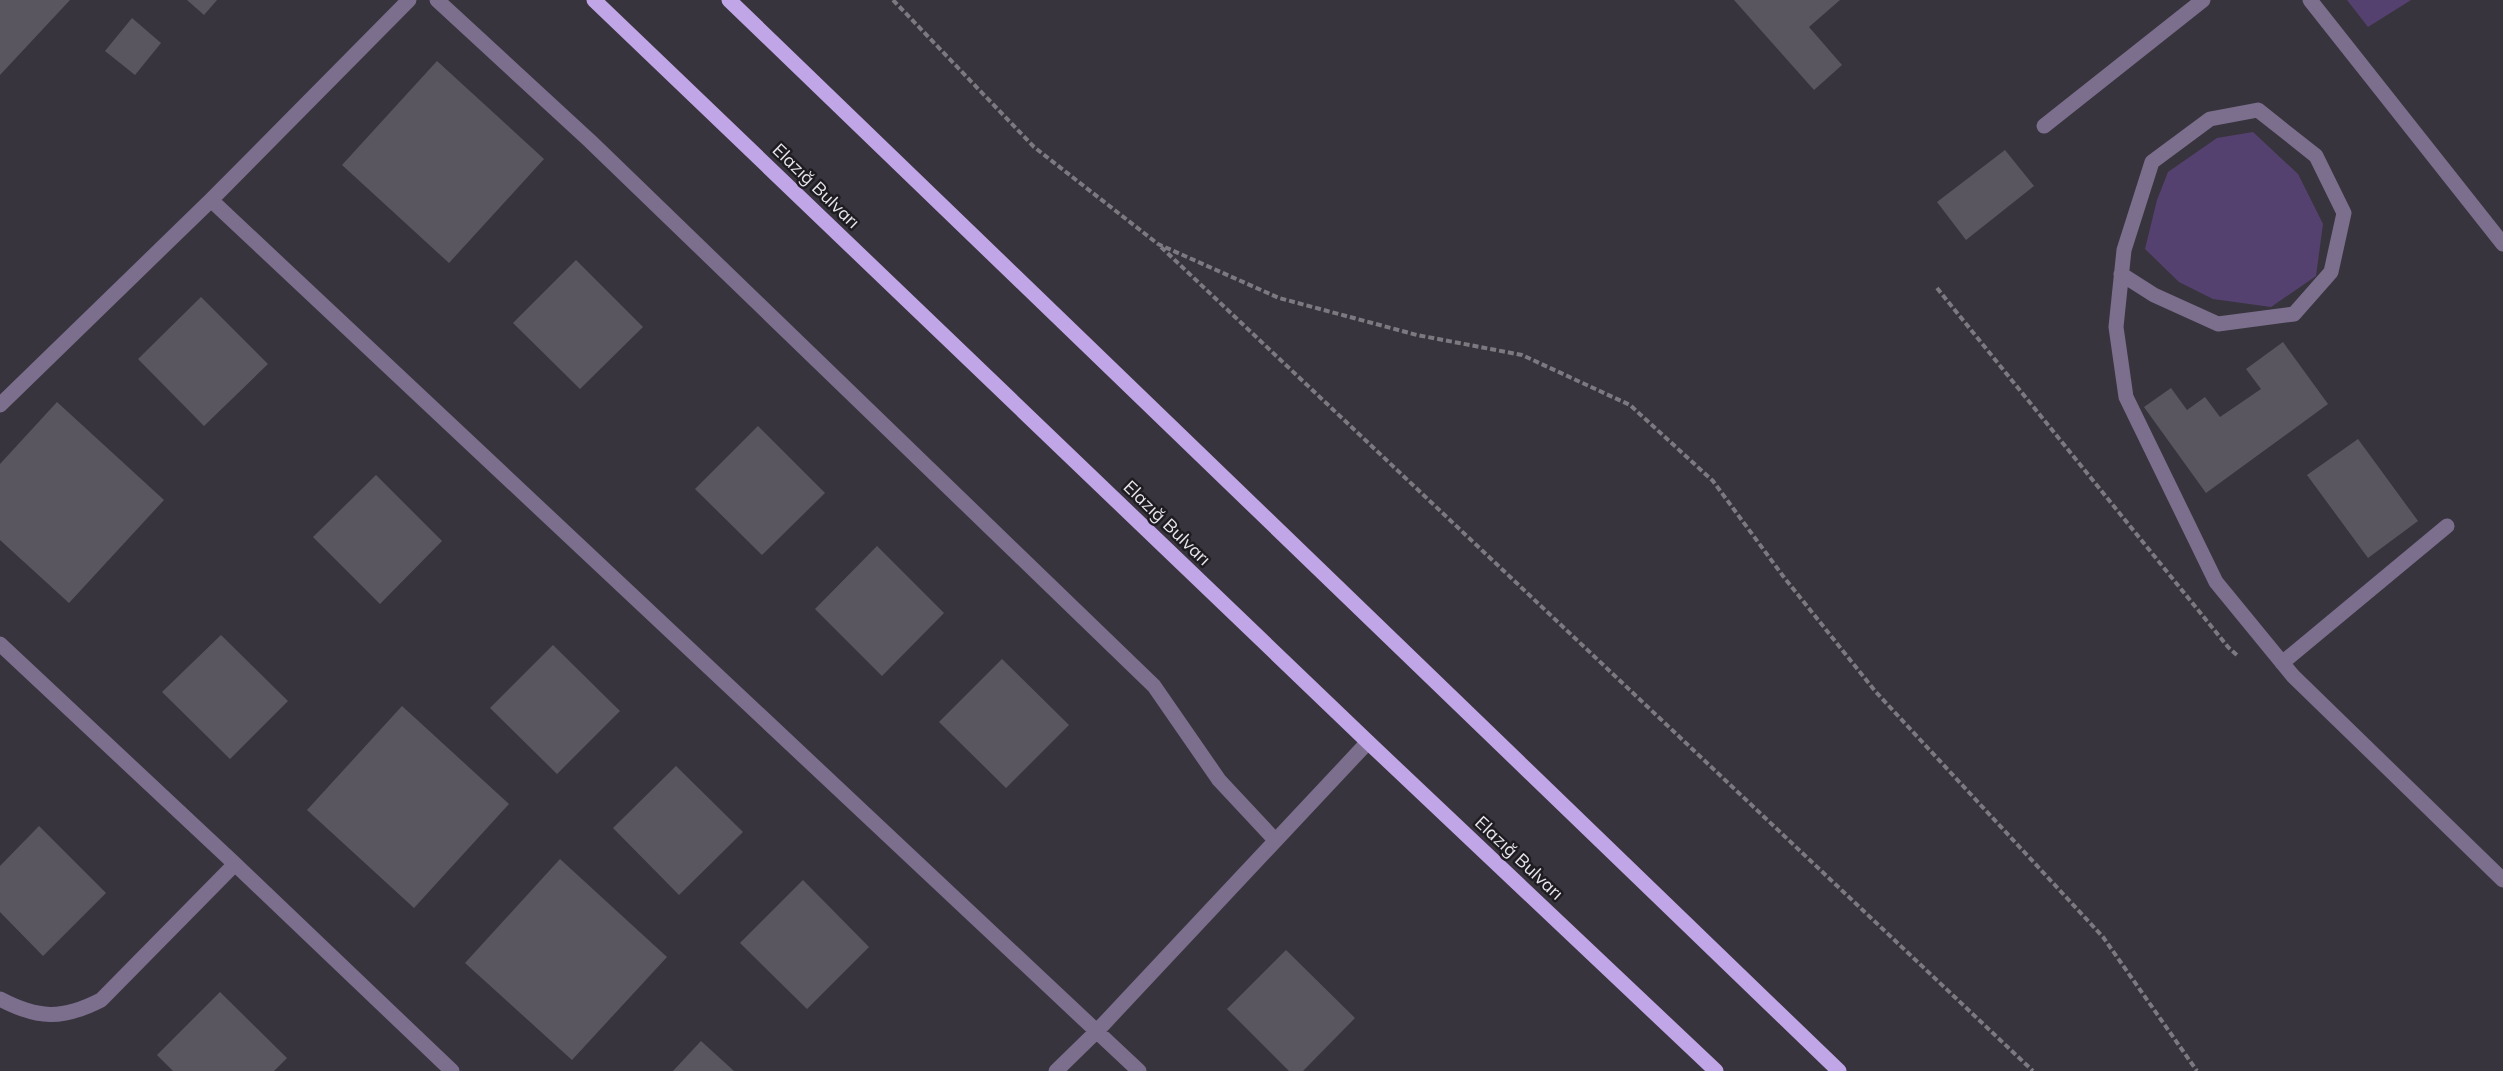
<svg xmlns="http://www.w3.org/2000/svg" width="2503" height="1071" viewBox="0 0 2503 1071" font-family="Mulish,sans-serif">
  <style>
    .green { fill: #55416f }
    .building { fill: #5a5660 }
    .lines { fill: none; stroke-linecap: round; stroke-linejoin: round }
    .path { stroke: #7c7981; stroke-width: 4; stroke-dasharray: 6 3; stroke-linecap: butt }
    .minor { stroke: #7c6f8e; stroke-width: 15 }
    .major { stroke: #c1a6e7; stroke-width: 15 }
    .labels { text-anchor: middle; stroke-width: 5; stroke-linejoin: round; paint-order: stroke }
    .street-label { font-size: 18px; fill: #e8e6ec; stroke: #1e1c21 }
  </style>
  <rect width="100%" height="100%" fill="#38343d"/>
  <path class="green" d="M2347 0H2411L2368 27Z
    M2253 132 2298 174 2323 224 2316 276 2271 307 2213 299 2179 282 2145 249 2157 200 2168 172 2217 138Z"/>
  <path class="building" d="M0 0H70L0 75Z
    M187 0H217L204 15Z
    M1734 0H1840L1809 27 1842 65 1814 90Z
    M132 18 161 43 135 75 105 51Z
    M437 61 544 159 449 263 342 165Z
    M2005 150 2034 186 1966 240 1937 202Z
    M576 260 643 327 580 389 513 323Z
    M201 297 268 364 204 426 138 359Z
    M2283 342 2328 404 2206 493 2144 407 2171 388 2187 410 2205 397 2220 417 2261 389 2246 369Z
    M57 402 164 500 69 603 0 540V464Z
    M758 426 825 493 762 555 695 489Z
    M2358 439 2418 521 2368 558 2307 475Z
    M376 475 442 541 380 604 313 537Z
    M877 546 944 613 882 676 815 609Z
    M221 635 288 701 230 759 162 692Z
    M553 645 620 711 557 774 490 708Z
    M1002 659 1069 725 1006 788 939 722Z
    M402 706 509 804 414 908 307 810Z
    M676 766 743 832 679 895 613 828Z
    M39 826 106 893 43 956 0 912V866Z
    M560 859 667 957 572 1060 465 963Z
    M803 880 869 947 807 1009 740 943Z
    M1286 950 1355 1018 1303 1071H1289L1227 1009Z
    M220 992 287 1058 274 1071H173L157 1055Z
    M701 1041 734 1071H673Z"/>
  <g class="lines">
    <path class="path" d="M893 0 1034 147 1158 244 1279 298 1417 335 1522 355 1630 405 1713 481 1783 576 1875 691 2103 937 2197 1071
      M1161 247 2033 1071
      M1937 288 2228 647 2238 656"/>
    <path class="minor" d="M437 0 590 141 1154 686 1219 780 1275 840
      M2310 0 2503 244
      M2044 126 2203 0
      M211 200 1139 1071
      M2121 274 2154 295 2218 324 2294 314 2331 272 2344 213 2316 156 2258 110 2210 119 2152 162 2124 250 2116 327 2126 397 2216 582 2293 676 2503 880
      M0 405 211 200 409 0
      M0 644 235 864 452 1071
      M2282 663 2447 526
      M0 999C38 1019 62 1020 101 1000L235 864
      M1056 1071 1097 1031 1368 742"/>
    <path class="major" d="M594 0 1368 742 1716 1071
      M729 0 1839 1071"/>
  </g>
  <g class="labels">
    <g class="street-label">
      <text transform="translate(816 186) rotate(44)" y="6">Elazığ Bulvarı</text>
      <text transform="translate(1167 523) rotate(44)" y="6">Elazığ Bulvarı</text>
      <text transform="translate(1519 858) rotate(43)" y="6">Elazığ Bulvarı</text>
    </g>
  </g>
</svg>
